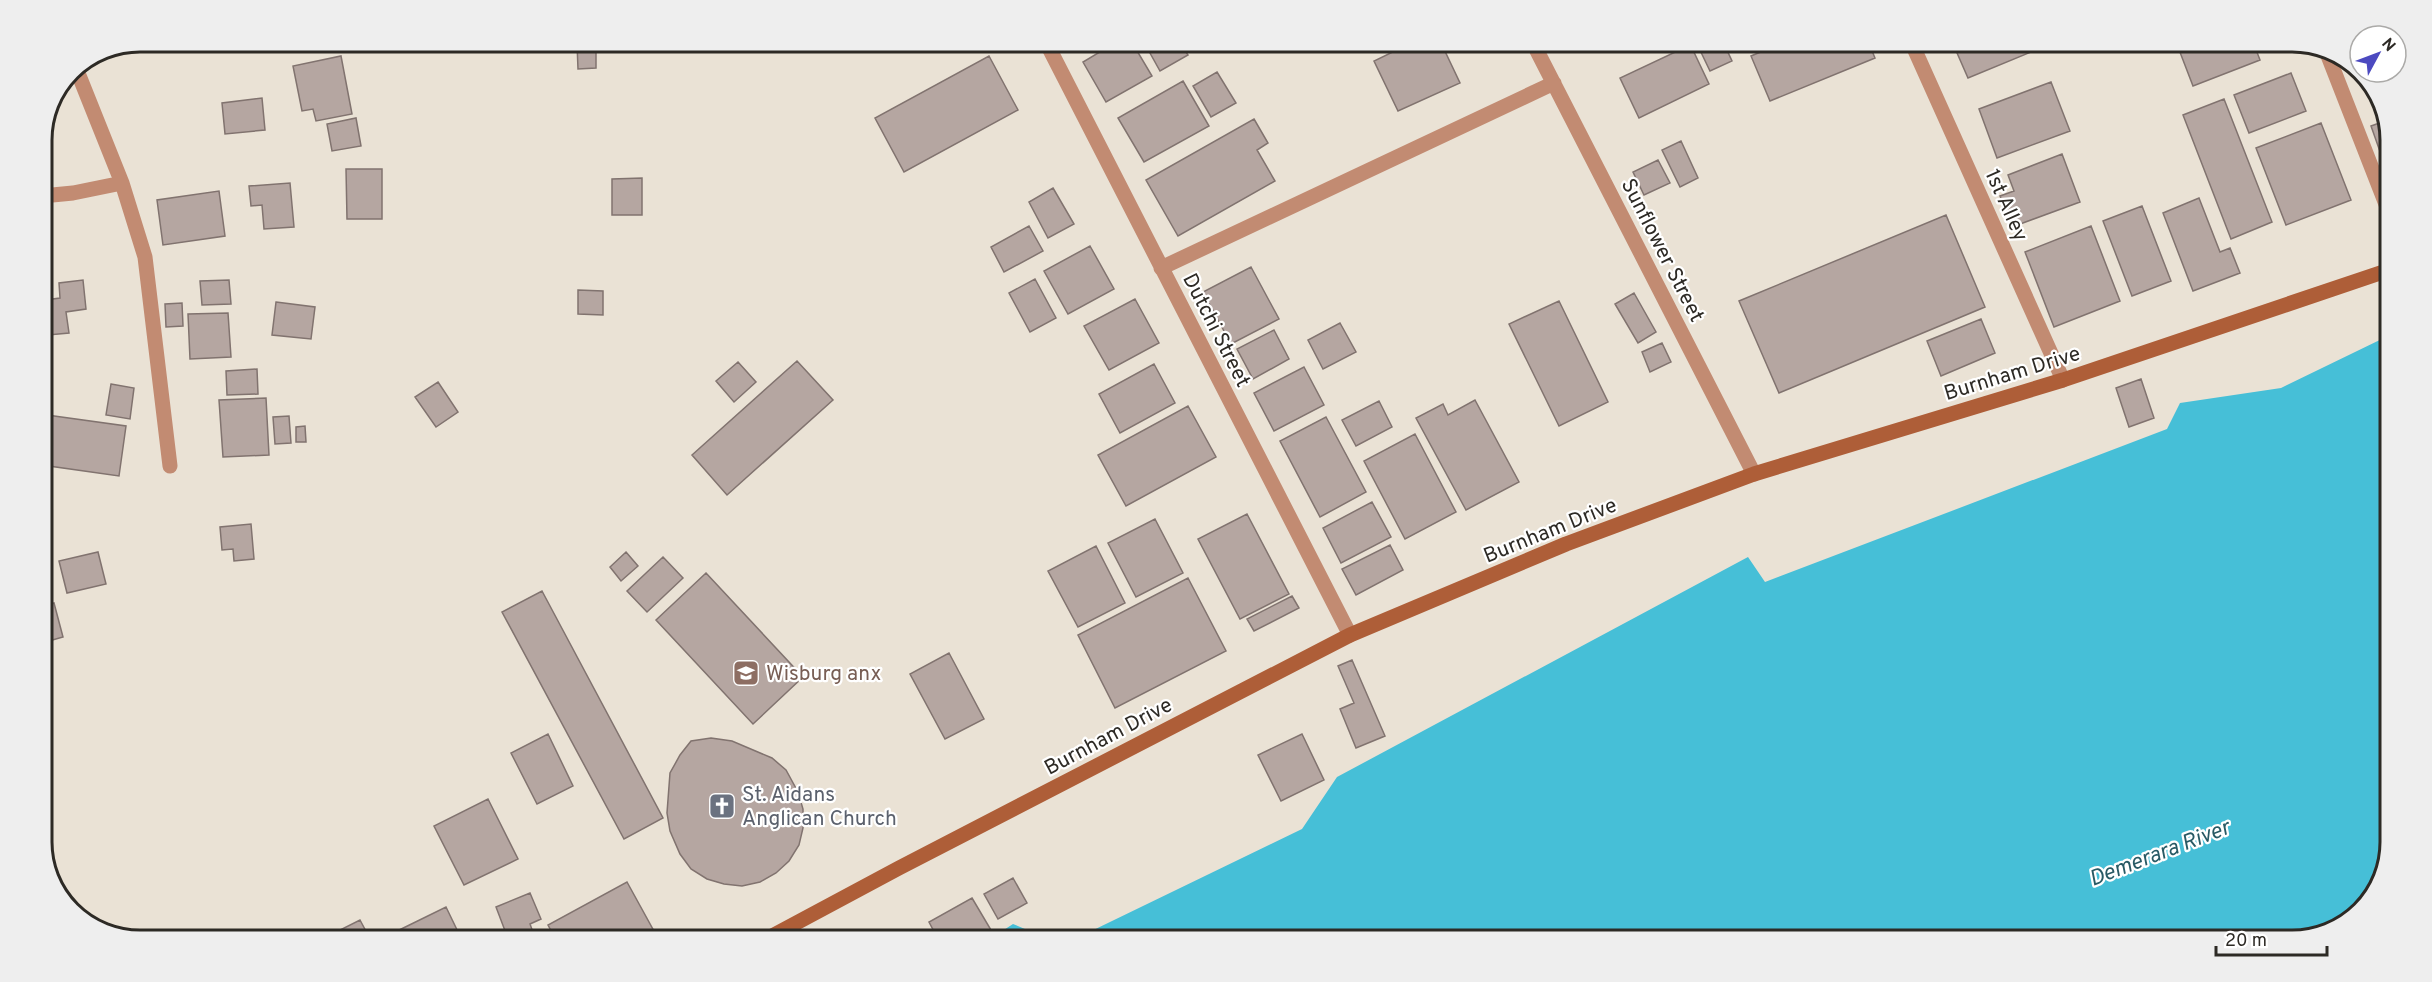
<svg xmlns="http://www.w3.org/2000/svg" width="2432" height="982" viewBox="0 0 2432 982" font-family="Overpass,sans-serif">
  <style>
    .water { fill: #46bfd7 }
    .building { fill: #b5a6a1; stroke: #81736f; stroke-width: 1.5 }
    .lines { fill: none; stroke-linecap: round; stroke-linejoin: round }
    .street { stroke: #c28b72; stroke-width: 15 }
    .secondary { stroke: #ae5e38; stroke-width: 15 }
    .labels { text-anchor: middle; stroke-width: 4.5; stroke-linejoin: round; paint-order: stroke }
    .street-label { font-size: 21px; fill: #2d2a25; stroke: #fff }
    .education-label { font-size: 21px; fill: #785e54; stroke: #fff; text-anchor: start }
    .worship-label { font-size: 21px; fill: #5b616d; stroke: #fff; text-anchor: start }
    .water-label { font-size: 22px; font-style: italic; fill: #285a65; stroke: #fff }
    .rim { fill: none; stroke: #2d2a25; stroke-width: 3 }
  </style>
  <rect width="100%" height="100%" fill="#eae2d5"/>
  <path class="water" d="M2388 336 2385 874 2347 923 2292 940 1079 937 1302 829 1337 777 1748 557 1765 582 2167 429 2180 403 2281 388Z
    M1013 924 1044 937H993Z"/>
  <path class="building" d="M577 43H596V68L578 69Z
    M1113 44H1133L1152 76 1106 102 1083 62Z
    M1145 44 1181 45 1188 55 1160 71Z
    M1407 45H1442L1460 83 1398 111 1374 61Z
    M1688 46H1691L1709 84 1639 118 1620 78Z
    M1698 46H1725L1732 61 1710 71Z
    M1775 46H1870L1875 58 1770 101 1751 56Z
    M1954 46 2043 47 1968 78Z
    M2178 47H2255L2260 60 2193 86Z
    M341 56 352 114 316 121 313 109 302 111 293 66Z
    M989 56 1018 110 904 172 875 118Z
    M1217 72 1236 103 1211 117 1193 86Z
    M2291 73 2306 111 2249 133 2234 95Z
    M1183 81 1209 126 1144 162 1118 118Z
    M2051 82 2070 131 1997 158 1979 109Z
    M262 98 265 130 225 134 222 103Z
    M2224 99 2272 222 2231 239 2183 115Z
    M356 118 361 146 332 151 327 124Z
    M1254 119 1268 143 1257 150 1275 181 1178 236 1146 180Z
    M2385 121 2390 133 2389 177 2371 126Z
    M2321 123 2351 200 2286 225 2256 148Z
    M1681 141 1698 178 1680 187 1662 150Z
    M2062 154 2080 202 2012 227 2000 196 2014 191 2008 175Z
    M1658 160 1670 183 1644 195 1633 172Z
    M346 169H382V219H347Z
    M642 178V215H612V179Z
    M290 183 294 227 264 229 262 205 251 206 249 186Z
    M1053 188 1074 224 1048 238 1029 202Z
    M219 191 225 236 163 245 157 200Z
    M2199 198 2220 252 2230 248 2240 273 2193 291 2163 213Z
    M2142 206 2171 281 2132 296 2103 221Z
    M1946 215 1985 307 1779 393 1739 301Z
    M1029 226 1043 251 1004 272 991 247Z
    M2091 226 2120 301 2054 327 2025 252Z
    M1090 246 1114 289 1068 314 1044 271Z
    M1251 267 1279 319 1231 344 1203 292Z
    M1035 279 1056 318 1030 332 1009 293Z
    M83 280 86 309 66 312 69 333 48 335 45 300 60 298 59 283Z
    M229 280 231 304 202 305 200 281Z
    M578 290 603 291V315L578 314Z
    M1634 293 1656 332 1638 343 1615 304Z
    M1135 299 1159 343 1109 370 1084 326Z
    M1559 301 1608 402 1559 426 1509 324Z
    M276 302 315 307 311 339 272 335Z
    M182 303 183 326 166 327 165 304Z
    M228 313 231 357 190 359 188 314Z
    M1981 319 1995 353 1941 376 1927 341Z
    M1340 323 1356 352 1323 369 1308 340Z
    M1274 330 1289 359 1253 379 1237 349Z
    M1662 343 1671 362 1650 372 1642 352Z
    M797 361 833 400 727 495 692 455Z
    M738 362 756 382 734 402 716 381Z
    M1154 364 1175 403 1120 433 1099 394Z
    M1304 367 1324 405 1274 431 1254 393Z
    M257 369 258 394 227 395 226 371Z
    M2141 379 2154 418 2129 427 2116 388Z
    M438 382 458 412 436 427 415 397Z
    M111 384 134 388 130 419 106 415Z
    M266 398 269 455 223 457 219 400Z
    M1475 400 1519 482 1466 510 1416 418 1443 404 1448 415Z
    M1379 401 1392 427 1356 446 1342 420Z
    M1188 406 1216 457 1126 506 1098 455Z
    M47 415 126 426 119 476 42 465Z
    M289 416 291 443 275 444 273 417Z
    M1326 417 1366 492 1320 517 1280 441Z
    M305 426 306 442H296V427Z
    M1415 434 1456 512 1405 539 1364 461Z
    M1372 502 1391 537 1341 563 1323 528Z
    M1247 514 1289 594 1240 619 1198 539Z
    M1155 519 1183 573 1136 597 1108 543Z
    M251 524 254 559 234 561 233 549 222 550 220 527Z
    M1390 545 1403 570 1356 595 1342 569Z
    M1096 546 1125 603 1078 627 1048 571Z
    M98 552 106 584 67 593 59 561Z
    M626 552 638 566 621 581 610 567Z
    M663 557 683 578 647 612 627 591Z
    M706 573 803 677 753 724 656 620Z
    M1188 578 1226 651 1115 708 1078 635Z
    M542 591 663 818 624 839 502 612Z
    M1292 596 1299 608 1254 631 1247 619Z
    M54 603 63 637 42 643V606Z
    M949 653 984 719 945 739 910 674Z
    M1352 660 1385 736 1356 748 1340 709 1354 703 1338 666Z
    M548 734 573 786 537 804 511 753Z
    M1302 734 1324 780 1281 801 1258 755Z
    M711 738 732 741 772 758 786 770 798 792 803 809V828L799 845 789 861 776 873 760 882 742 886 724 884 707 879 691 869 680 854 670 831 667 813 670 773 680 755 691 741Z
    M488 799 518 859 464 885 434 826Z
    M1013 878 1027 903 998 919 984 894Z
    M627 882 655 933 649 936H554L548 925Z
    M530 893 541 919 530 924 534 935 507 936 496 907Z
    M972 898 991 930 979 937H937L929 922Z
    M446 907 460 936 389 935Z
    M360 920 368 935H343L340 930Z"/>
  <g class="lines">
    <path class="street" d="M1047 44 1350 635
      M1534 45 1754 474
      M1913 46 2063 380
      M2325 48 2389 212
      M76 68 122 183 145 257 170 466
      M42 196 73 193 122 183
      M1161 268 1554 83"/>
    <path class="secondary" d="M772 936 899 868 1350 635 1566 544 1754 474 2063 380 2389 270"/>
  </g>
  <defs>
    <symbol id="school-square" viewBox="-11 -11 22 22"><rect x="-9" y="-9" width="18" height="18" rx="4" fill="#8d6e63" stroke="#fff"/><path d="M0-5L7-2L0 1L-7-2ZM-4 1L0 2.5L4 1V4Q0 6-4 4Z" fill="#fff"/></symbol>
    <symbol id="church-square" viewBox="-11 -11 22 22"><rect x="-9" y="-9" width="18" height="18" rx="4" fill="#6b7280" stroke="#fff"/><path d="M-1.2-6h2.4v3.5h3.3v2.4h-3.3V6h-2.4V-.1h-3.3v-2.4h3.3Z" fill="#fff"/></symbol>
  </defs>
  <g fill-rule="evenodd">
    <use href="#school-square" x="731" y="658" width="30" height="30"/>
    <use href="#church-square" x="707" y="791" width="30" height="30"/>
  </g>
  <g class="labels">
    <g class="street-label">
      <text transform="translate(2007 205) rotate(66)" y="7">1st Alley</text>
      <text transform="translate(1663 250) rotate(63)" y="7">Sunflower Street</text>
      <text transform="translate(1217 330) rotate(63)" y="7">Dutchi Street</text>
      <text transform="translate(2012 373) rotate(-17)" y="7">Burnham Drive</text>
      <text transform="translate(1550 530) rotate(-22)" y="7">Burnham Drive</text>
      <text transform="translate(1108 736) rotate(-28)" y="7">Burnham Drive</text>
    </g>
    <g class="education-label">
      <text x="766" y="680">Wisburg anx</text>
    </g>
    <g class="worship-label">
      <text x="742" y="801">St. Aidans<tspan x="742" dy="24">Anglican Church</tspan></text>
    </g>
    <g class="water-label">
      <text transform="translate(2159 852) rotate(-21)" y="8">Demerara River</text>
    </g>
  </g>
  <path d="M0 0H2432V982H0ZM140 52H2292A88 88 0 0 1 2380 140V842A88 88 0 0 1 2292 930H140A88 88 0 0 1 52 842V140A88 88 0 0 1 140 52Z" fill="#eee" fill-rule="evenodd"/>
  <path class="rim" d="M140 52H2292A88 88 0 0 1 2380 140V842A88 88 0 0 1 2292 930H140A88 88 0 0 1 52 842V140A88 88 0 0 1 140 52Z"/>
  <g transform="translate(2378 54) rotate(49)"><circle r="28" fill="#ffffff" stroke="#abaaa8" stroke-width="1.5"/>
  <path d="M0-4.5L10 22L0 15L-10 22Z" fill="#4c4ac0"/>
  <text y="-9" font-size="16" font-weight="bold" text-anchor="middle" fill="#2d2a25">N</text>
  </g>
  <path d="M2216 946v9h111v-9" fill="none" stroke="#2d2a25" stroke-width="3"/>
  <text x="2225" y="946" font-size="18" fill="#2d2a25" stroke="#ffffff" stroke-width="4.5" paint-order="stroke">20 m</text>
</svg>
